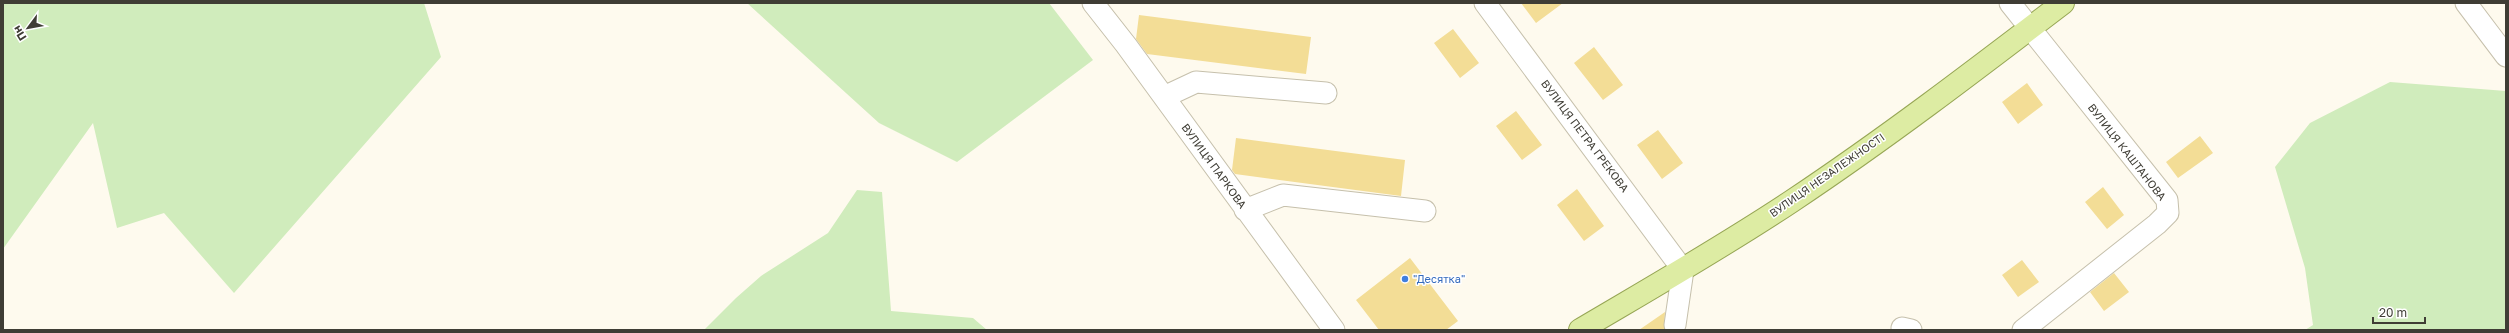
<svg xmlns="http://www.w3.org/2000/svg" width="2509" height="333" viewBox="0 0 2509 333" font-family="'Golos Text',sans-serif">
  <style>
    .green { fill: #d0ecbc }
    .building { fill: #f3dd96 }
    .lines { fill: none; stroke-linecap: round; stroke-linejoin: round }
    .minor-casing { stroke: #c6c0ac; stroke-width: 23 }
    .major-casing { stroke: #97a655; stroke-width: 24 }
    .minor { stroke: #fff; stroke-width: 21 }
    .major { stroke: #ddeca3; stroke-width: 22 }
    .shop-dot { fill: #3f7fe0; stroke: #fff; stroke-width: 1.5 }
    .labels { text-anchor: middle; stroke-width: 3; stroke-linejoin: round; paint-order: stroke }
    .street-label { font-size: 11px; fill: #3f3d35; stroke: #fff }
    .shop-label { font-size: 11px; fill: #366cbe; stroke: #fff; text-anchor: start }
  </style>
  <rect width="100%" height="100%" fill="#fefaee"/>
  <path class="green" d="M3 3H424L441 57 234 293 164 213 117 228 93 123 3 249Z
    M747 3H1049L1093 60 957 162 879 123Z
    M2390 82 2506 91V330H2305L2313 325 2305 268 2275 167 2310 123Z
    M857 190 882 192 891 311 973 318 987 330H704L736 298 761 276 828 233Z"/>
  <path class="building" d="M1521 3H1563L1536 23Z
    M1139 15 1311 37 1306 74 1147 54 1136 39Z
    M1453 29 1479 63 1460 78 1434 43Z
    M1594 47 1623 85 1603 100 1574 63Z
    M2027 83 2043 105 2018 124 2002 102Z
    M1516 111 1542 145 1522 160 1496 126Z
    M1658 130 1683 163 1662 179 1637 145Z
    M2200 136 2213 153 2178 178 2166 162Z
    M1236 138 1405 160 1401 196 1235 174 1232 170Z
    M2103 187 2124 215 2107 229 2085 202Z
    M1577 189 1604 226 1584 241 1557 205Z
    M1410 258 1458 321 1446 330H1379L1356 300Z
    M2022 260 2039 282 2018 297 2002 275Z
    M2114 273 2129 292 2104 311 2090 292Z
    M1665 312 1664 330H1639Z"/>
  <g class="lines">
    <defs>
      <path id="minor" d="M1093 3 1126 45 1334 330
        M1485 3 1683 270 1675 325
        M2010 3 2167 200 2168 213 2157 224 2023 330
        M2466 3 2506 56
        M1164 97 1196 82 1326 93
        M1245 210 1283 195 1425 211
        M1902 328 1911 330"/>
      <path id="major" d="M1580 330C1651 288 1723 247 1792 201 1885 139 1974 71 2063 3"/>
    </defs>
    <use href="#minor" class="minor-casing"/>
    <use href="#major" class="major-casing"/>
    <use href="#minor" class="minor"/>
    <use href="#major" class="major"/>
  </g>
  <circle class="shop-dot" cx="1405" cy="279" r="4"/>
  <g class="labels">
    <g class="street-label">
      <text transform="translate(1585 136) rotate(53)" y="4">ВУЛИЦЯ ПЕТРА ГРЕКОВА</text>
      <text transform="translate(2127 152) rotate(52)" y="4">ВУЛИЦЯ КАШТАНОВА</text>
      <text transform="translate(1214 166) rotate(54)" y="4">ВУЛИЦЯ ПАРКОВА</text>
      <text transform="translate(1827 175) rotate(-35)" y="4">ВУЛИЦЯ НЕЗАЛЕЖНОСТІ</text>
    </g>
    <g class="shop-label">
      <text x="1413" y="283">"Десятка"</text>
    </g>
  </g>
  <rect width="2509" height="333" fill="none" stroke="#3f3d35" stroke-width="8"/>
  <g transform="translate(28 28) rotate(238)" stroke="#ffffff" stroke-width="3" paint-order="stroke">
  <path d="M0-3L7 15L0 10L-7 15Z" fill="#3f3d35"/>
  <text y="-6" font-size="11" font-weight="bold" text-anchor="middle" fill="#3f3d35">Пн</text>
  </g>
  <path d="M2373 317v6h52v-6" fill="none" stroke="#3f3d35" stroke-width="2"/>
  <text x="2379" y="317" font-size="12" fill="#3f3d35" stroke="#ffffff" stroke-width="3" paint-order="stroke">20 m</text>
</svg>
